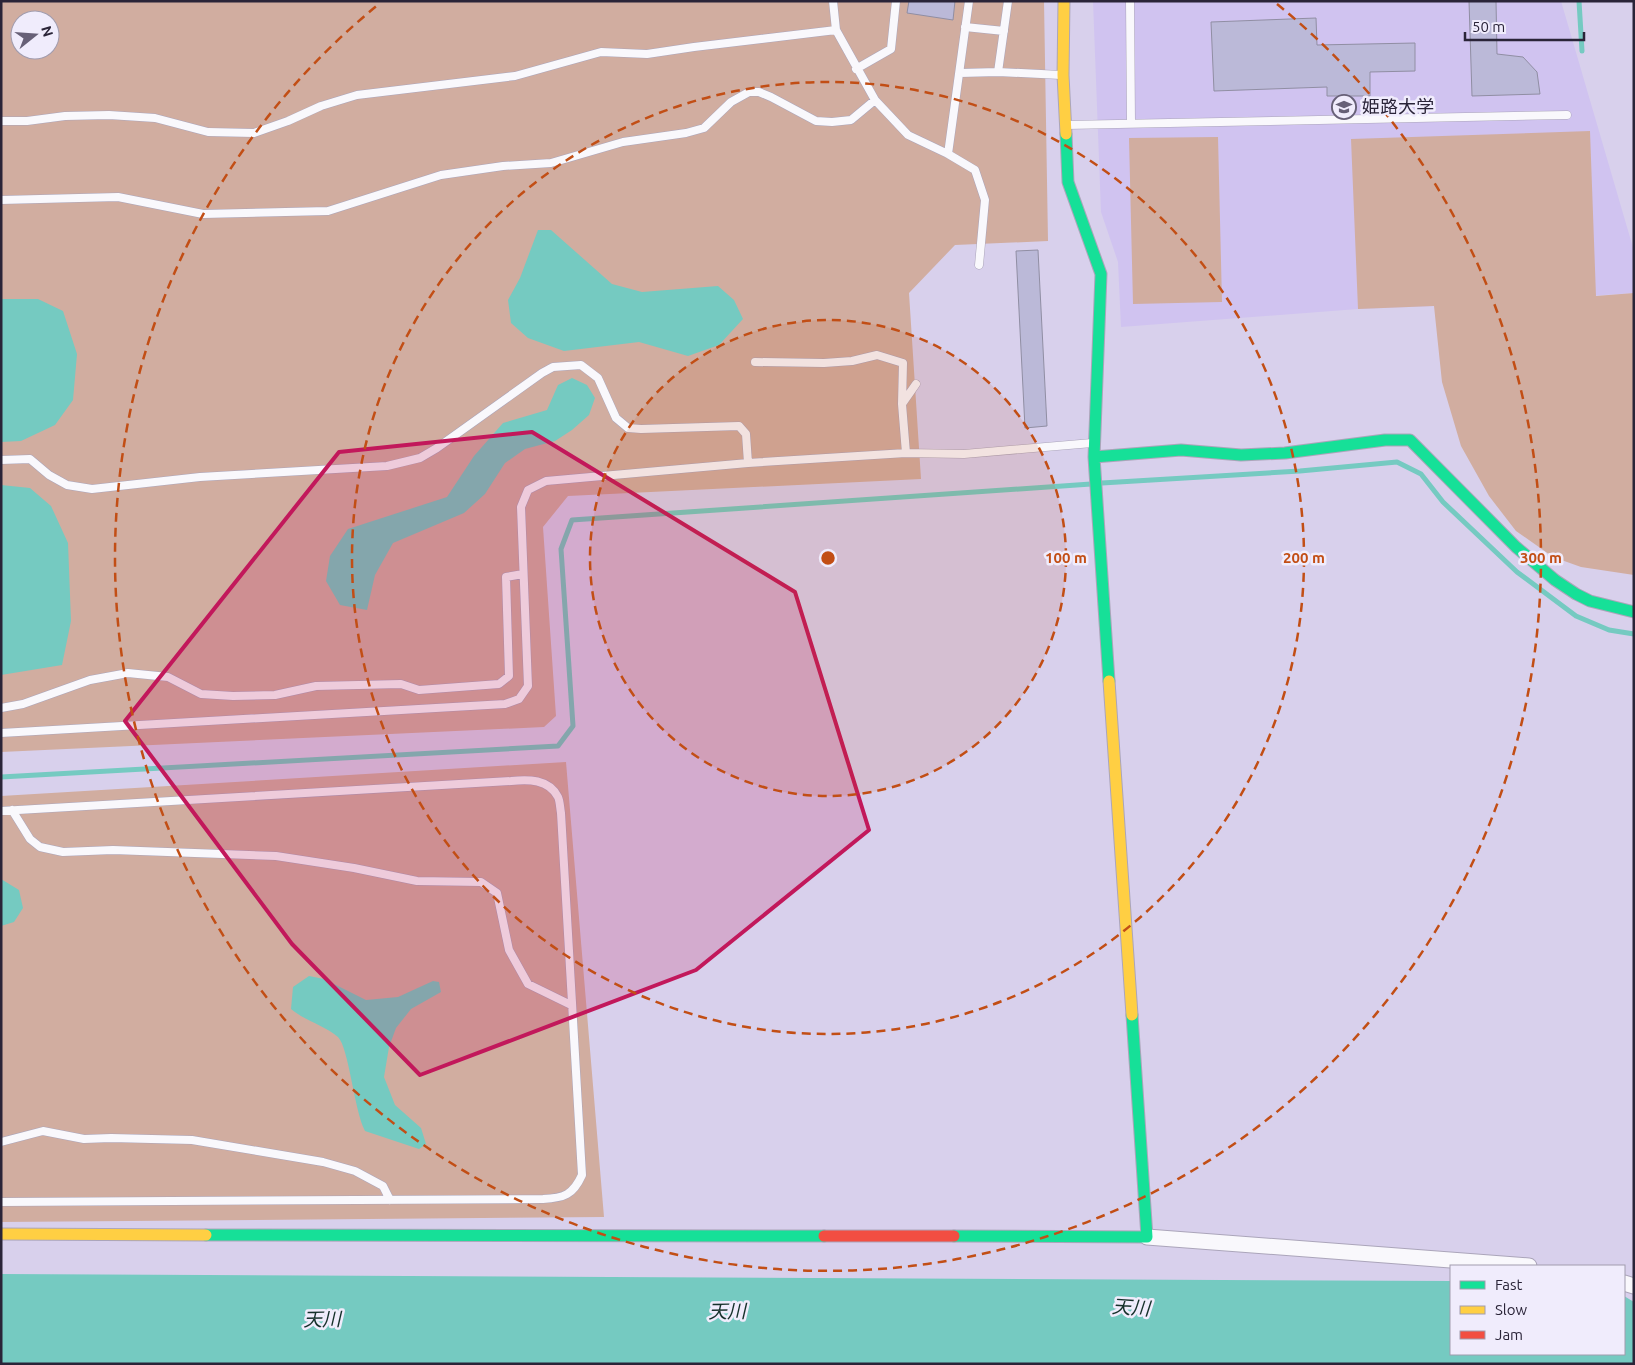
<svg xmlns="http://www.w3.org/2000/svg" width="1635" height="1365" viewBox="0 0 1635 1365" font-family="Ubuntu,'Noto Sans JP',sans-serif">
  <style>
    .built { fill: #d0c3f0 }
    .green { fill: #d1ada0; fill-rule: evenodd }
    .water { fill: #75cac1 }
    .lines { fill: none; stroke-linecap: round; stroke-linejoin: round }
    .stream { stroke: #75cac1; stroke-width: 5 }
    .building { fill: #bbb9d8; stroke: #908ea3 }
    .lane-casing { stroke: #aba5ba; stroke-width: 9 }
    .street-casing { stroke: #aba5ba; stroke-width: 17 }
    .fast-casing { stroke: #aba5ba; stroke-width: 13 }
    .slow-casing { stroke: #aba5ba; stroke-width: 13 }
    .jam-casing { stroke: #aba5ba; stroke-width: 13 }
    .lane { stroke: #f9f8fc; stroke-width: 8 }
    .street { stroke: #f9f8fc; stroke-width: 15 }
    .fast { stroke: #16e098; stroke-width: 11 }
    .slow { stroke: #ffcf43; stroke-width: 11 }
    .jam { stroke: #f24e42; stroke-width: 11 }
    .marked { fill: #c2185b; fill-opacity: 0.2; stroke: #c2185b; stroke-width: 4; stroke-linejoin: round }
    .ring { fill: none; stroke: #c24e15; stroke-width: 2.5; stroke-dasharray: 9 6 }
    .labels { text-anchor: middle; stroke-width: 5; stroke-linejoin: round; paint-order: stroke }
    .poi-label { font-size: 18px; fill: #2a2438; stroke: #f0ecfc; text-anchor: start }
    .water-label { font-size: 19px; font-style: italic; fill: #15302a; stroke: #f0ecfc }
    .centre { fill: #c24e15; stroke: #f0ecfc; stroke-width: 2.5 }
    .ring-label { font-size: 15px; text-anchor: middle; font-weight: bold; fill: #c24e15; stroke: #f0ecfc; stroke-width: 5; stroke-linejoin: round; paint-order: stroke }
  </style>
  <rect width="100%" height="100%" fill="#d8d0ec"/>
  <path class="built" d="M1093 1H1561L1634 251V293L1434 306 1358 309 1121 327 1118 262 1101 212Z"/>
  <path class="green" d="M1 1H1044L1048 241 955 245 909 293 921 479 568 496 543 527 556 716 544 727 1 752ZM20 20H50V50H20Z
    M1590 131 1596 296 1634 293V575L1581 567 1553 557 1516 531 1489 496 1461 446 1442 382 1434 306 1358 309 1351 139Z
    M1218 137 1222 302 1133 304 1129 138Z
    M566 762 604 1217 1 1222V796Z"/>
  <path class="water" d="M538 230H551L612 284 642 292 718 286 734 300 743 319 719 345 688 356 639 342 564 351 528 338 511 323 508 300 520 278Z
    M1 299H38L63 311 77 354 73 400 55 425 21 441 1 442Z
    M572 378 587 385 595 398 589 415 572 430 555 441 525 449 505 463 485 494 464 513 393 543 375 575 367 610 340 605 326 581 330 556 348 529 447 497 474 456 503 423 547 410 558 385Z
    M1 485 30 488 51 506 68 543 71 621 62 665 1 675Z
    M1 879 19 890 23 908 14 922 1 926Z
    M309 976 324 979 366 1000 398 997 433 981 439 982 441 992 411 1009 396 1028 389 1047 384 1077 395 1105 421 1128 426 1144 419 1149 365 1131C354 1110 349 1048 338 1037 324 1025 305 1021 291 1009L293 987Z
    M1 1274 1451 1281V1354H1624V1296L1634 1302V1364H1Z"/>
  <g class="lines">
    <path class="stream" d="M1579 1 1582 51
      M1102 483 1300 471 1397 462 1421 474 1443 502 1517 572 1576 616 1609 630 1634 634
      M1 777 558 746 573 726 561 549 572 520 1091 484"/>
  </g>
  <path class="building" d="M909 1H955L953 20 907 13Z
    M1469 1H1496L1497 54 1523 57 1537 72 1540 94 1472 96Z
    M1316 18 1317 45 1415 43V71L1370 72V96H1327V87L1214 91 1211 22Z
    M1038 250 1047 426 1025 428 1016 251Z"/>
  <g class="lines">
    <defs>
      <path id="lane" d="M833 1 836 30 875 100 908 135 948 154 975 170 985 200 979 265
        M1130 1 1131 123
        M965 27 1004 31
        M856 69 891 49 896 1
        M998 72 1008 1
        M960 73 998 72 1061 75
        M1 121H27L65 116 109 115 155 118 208 132 254 133 288 121 321 106 357 95 515 76 601 52 647 54 694 47 836 30
        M1066 125 1567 115
        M948 154 969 1
        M1 200 118 197 203 214 328 211 441 175 503 166 551 163 623 142 686 133 704 128 731 102 749 92H759L771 97 816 121 832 122 851 120 875 100
        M755 362 824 363 852 361 877 355 903 363 902 404
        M916 384 902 404 906 453 964 454 1092 443
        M1 460 30 459 49 475 67 485 92 489 200 477 387 466 420 458 437 448 542 373 553 367 581 365 598 378 616 418 628 428 641 429 739 426 746 434 748 463
        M1 708 23 704 90 680 128 673 168 677 201 694 233 696 275 695 316 686 401 684 419 690 499 684 509 676 506 577 523 574
        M1 733 505 704 519 699 528 686 521 507 528 490 546 481 748 463 906 453
        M12 810 30 839 40 847 63 852 113 850 276 856 354 868 417 881 481 882 497 893 509 950 528 984 571 1005
        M1 811 511 781C528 779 549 779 558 797 560 801 560 808 561 813L582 1175C573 1195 564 1198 543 1199L1 1202
        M1 1142 43 1131 84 1139 111 1138 192 1140 323 1162 355 1171 383 1186 390 1200"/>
      <path id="street" d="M1147 1237 1529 1266
        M1624 1283 1634 1286"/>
      <path id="fast" d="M1066 134 1068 182 1101 274 1094 457 1109 681
        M1094 457 1181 450 1241 455 1285 453 1385 440H1410L1516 547 1555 580 1576 594 1590 601 1634 612
        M206 1235 824 1236
        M954 1236 1147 1237 1132 1015"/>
      <path id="slow" d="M1064 1 1063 75 1066 134
        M1109 681 1132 1015
        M1 1234 206 1235"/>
      <path id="jam" d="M824 1236H954"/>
    </defs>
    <use href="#lane" class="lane-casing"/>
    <use href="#street" class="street-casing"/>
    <use href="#fast" class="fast-casing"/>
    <use href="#slow" class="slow-casing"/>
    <use href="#jam" class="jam-casing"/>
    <use href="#lane" class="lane"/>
    <use href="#street" class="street"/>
    <use href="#fast" class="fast"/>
    <use href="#slow" class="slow"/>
    <use href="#jam" class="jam"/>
  </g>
  <path class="marked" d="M532 432 795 592 869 830 696 970 420 1075 292 944 125 721 339 452Z"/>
  <circle cx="828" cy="558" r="238" fill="#c24e15" fill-opacity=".12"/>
  <g class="ring">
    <circle cx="828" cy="558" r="238"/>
    <circle cx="828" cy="558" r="476"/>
    <path d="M1277 4A713 713 0 1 1 379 4"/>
  </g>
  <defs>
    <symbol id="university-ring" viewBox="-11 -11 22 22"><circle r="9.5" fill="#f0ecfc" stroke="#676077" stroke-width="1.5"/><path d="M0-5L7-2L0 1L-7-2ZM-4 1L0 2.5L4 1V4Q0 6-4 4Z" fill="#676077"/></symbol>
  </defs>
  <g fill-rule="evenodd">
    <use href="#university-ring" x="1330" y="93" width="28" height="28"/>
  </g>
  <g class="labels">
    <g class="poi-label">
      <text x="1362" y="113">姫路大学</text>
    </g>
    <g class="water-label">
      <text transform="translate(1131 1307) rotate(4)" y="7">天川</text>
      <text transform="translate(727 1311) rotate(-1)" y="7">天川</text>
      <text transform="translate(322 1319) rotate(-1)" y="7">天川</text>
    </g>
  </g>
  <circle cx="828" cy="558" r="8" class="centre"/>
  <g class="ring-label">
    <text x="1066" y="563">100 m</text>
    <text x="1304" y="563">200 m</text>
    <text x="1541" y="563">300 m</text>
  </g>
  <rect width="1635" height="1365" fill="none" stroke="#2a2438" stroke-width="5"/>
  <rect x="1450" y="1265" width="175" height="90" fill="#f0ecfc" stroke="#a19cae"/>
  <rect x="1460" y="1281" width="25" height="8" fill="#16e098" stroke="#a19cae"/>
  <text x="1495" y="1290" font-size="15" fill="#2a2438">Fast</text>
  <rect x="1460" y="1306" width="25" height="8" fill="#ffcf43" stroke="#a19cae"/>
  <text x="1495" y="1315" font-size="15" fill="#2a2438">Slow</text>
  <rect x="1460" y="1331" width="25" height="8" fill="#f24e42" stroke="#a19cae"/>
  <text x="1495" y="1340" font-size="15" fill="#2a2438">Jam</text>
  <g transform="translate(35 35) rotate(73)"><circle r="24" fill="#f0ecfc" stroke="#a19cae"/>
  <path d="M0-4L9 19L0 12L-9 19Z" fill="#676077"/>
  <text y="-8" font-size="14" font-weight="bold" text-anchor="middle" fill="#2a2438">N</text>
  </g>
  <path d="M1465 32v8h119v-8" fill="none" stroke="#2a2438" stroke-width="2.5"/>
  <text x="1472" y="32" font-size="15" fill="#2a2438" stroke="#f0ecfc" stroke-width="4" paint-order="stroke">50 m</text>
</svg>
